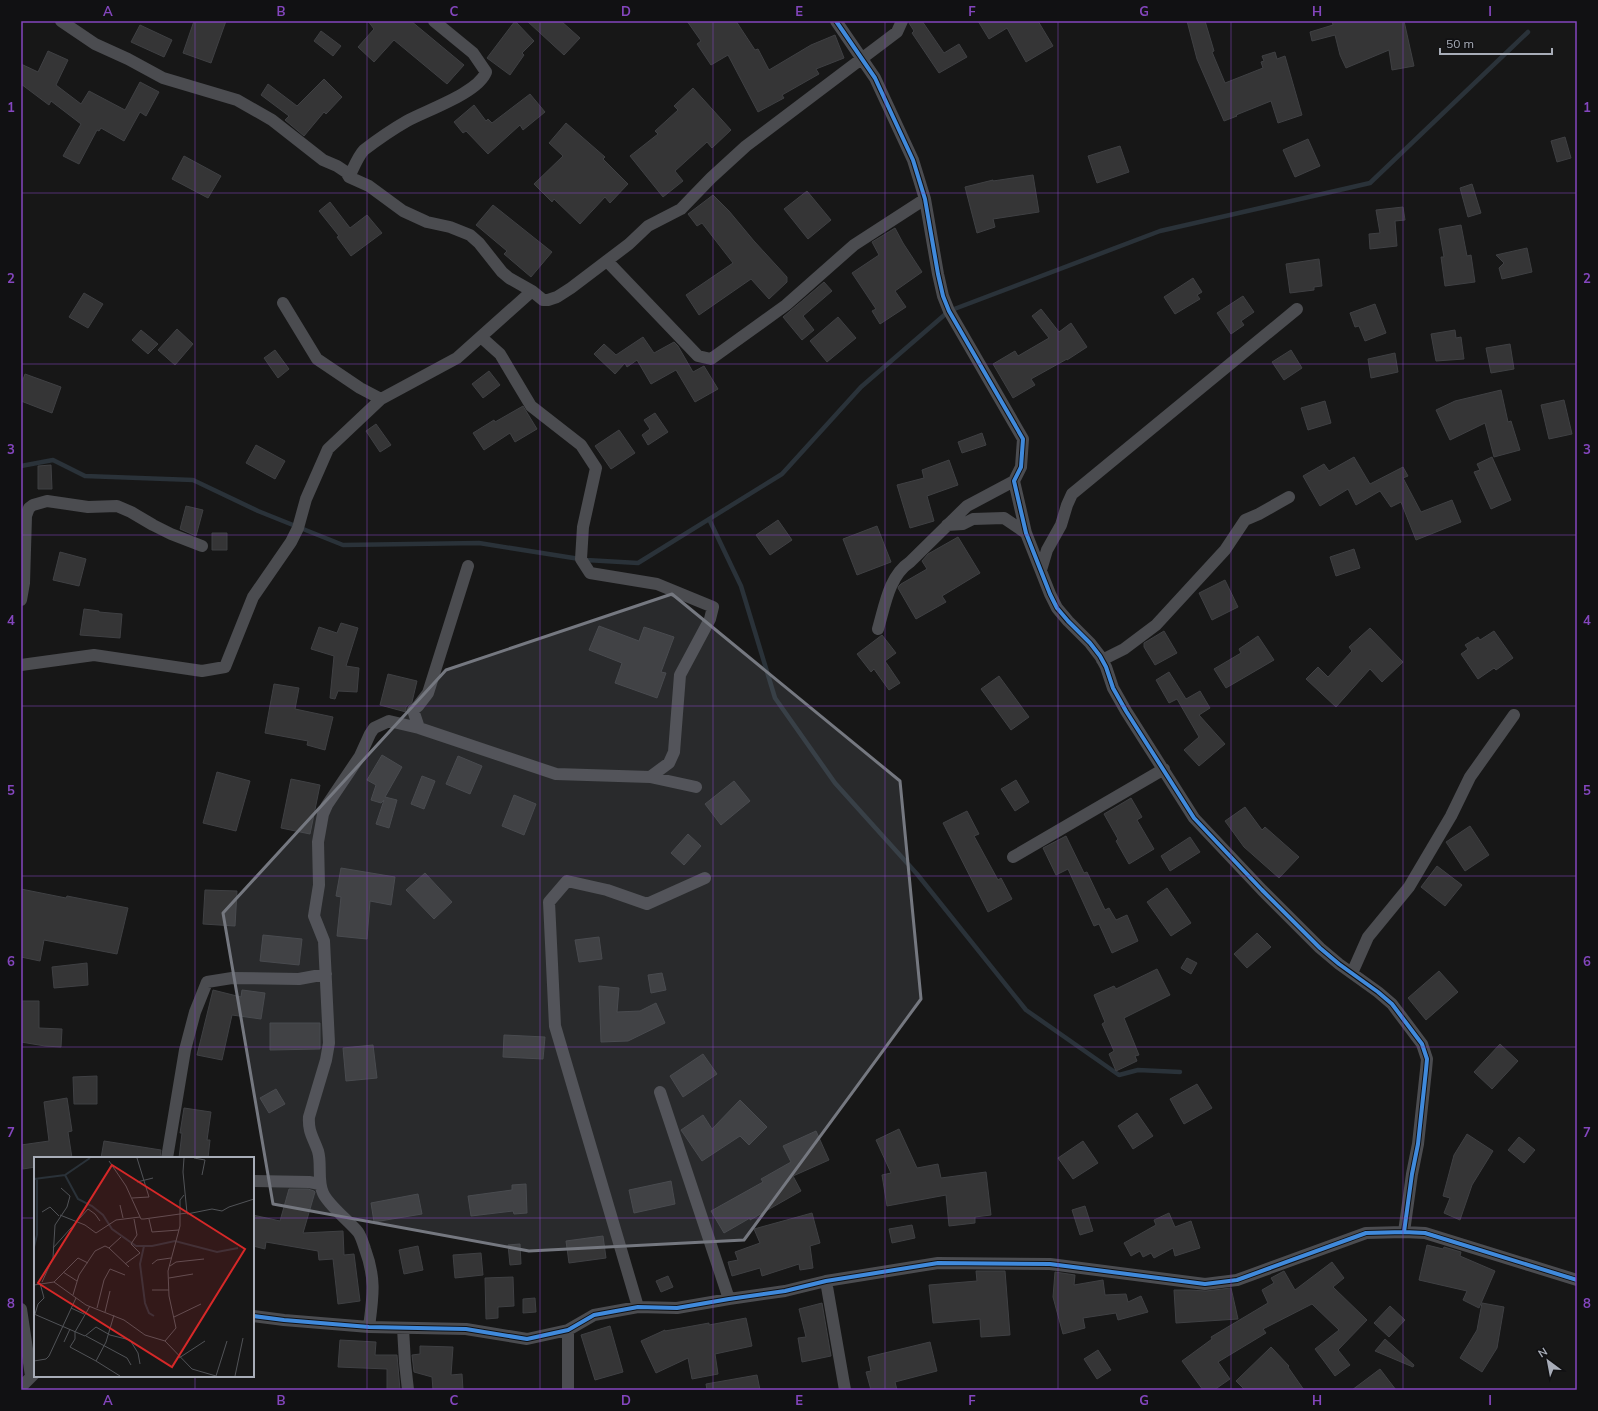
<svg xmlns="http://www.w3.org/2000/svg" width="1598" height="1411" viewBox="0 0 1598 1411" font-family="Mulish,sans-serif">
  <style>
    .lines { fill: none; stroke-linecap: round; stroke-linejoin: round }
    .stream { stroke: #2a3239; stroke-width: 4.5 }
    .building { fill: #353536; stroke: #3f4043 }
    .street { stroke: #4b4c50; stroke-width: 12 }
    .cycleway-casing { stroke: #111113; stroke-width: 6 }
    .cycleway { stroke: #408adc; stroke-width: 4 }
    .marked { fill: #757880; fill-opacity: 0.2; stroke: #757880; stroke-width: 3; stroke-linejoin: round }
    .grid { fill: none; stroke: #8446be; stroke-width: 1; stroke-opacity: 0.55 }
    .inset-river { fill: none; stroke: #2a3239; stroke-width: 2 }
    .inset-road { fill: none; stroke: #515357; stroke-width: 1 }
    .view { fill: #d62828; fill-opacity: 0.15; stroke: #d62828; stroke-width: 2 }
    .inset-edge { fill: none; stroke: #a8adb8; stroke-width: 2 }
    .neatline { fill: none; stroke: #8446be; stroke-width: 1.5 }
    .grid-label { font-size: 13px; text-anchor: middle; font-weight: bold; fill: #8446be }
  </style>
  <rect width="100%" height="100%" fill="#171717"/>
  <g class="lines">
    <path class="stream" d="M21 466 53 460 85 476 193 480 258 511 343 545 479 543 586 560 638 563 782 474 861 387 949 311 1160 231 1370 183 1528 32
      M709 519 741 586 775 698 835 783 917 874 1026 1010 1119 1075 1138 1070 1180 1072"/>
  </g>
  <path class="building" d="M194 21H226L211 63 183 53Z
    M368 21H411L464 65 447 84 394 40 374 62 358 47 374 29Z
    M515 21 534 41 522 53 524 55 510 75 487 58Z
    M527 21H561L580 38 564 55Z
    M687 21H736L755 50 758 49 769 70 811 45 835 35 844 58 816 69 819 74 782 95 784 98 758 112 728 55 711 65 697 44 701 41Z
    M909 21H922L944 53 959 44 967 57 939 73 912 33 914 31 909 23Z
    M978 21H1038L1053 46 1026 62 1007 28 989 39Z
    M1187 21H1205L1214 51 1212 52 1225 83 1263 68 1261 62 1264 61 1262 56 1275 52 1277 59 1285 56 1302 115 1278 123 1271 101 1236 115 1237 116 1224 121 1197 59Z
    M1332 21H1404L1414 66 1392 70 1389 50 1346 68 1340 55 1335 35 1312 41 1310 32 1333 25Z
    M140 25 172 40 164 57 131 42Z
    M321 31 341 46 333 56 314 41Z
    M48 51 68 60 56 85 81 104 89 91 125 110 140 82 159 92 146 116 140 112 124 141 101 128 99 131 97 130 79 164 63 156 81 124 51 101 49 105 21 84V64L38 72Z
    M324 79 342 97 326 114 324 112 304 136 285 120 289 116 261 95 268 84 297 106Z
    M693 88 731 130 712 148 707 142 675 171 683 181 663 197 630 156 658 134 655 131 678 110 674 106Z
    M530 94 545 112 523 130 520 125 488 154 466 131 463 133 454 122 474 105 486 121 488 119 492 123Z
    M566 123 605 157 603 159 628 184 610 203 605 197 580 224 554 199 552 202 534 184 563 156 549 143Z
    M1565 137 1571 158 1557 162 1551 141Z
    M1308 139 1320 166 1295 177 1283 150Z
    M1120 146 1129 172 1097 183 1088 156Z
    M184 156 221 176 208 198 172 179Z
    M1033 175 1039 212 993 219 995 227 977 233 965 187 993 180V181Z
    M1472 184 1481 213 1468 217 1460 188Z
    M807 191 831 220 808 239 784 209Z
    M713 195 729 211 754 241 787 277V282L769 299 751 279 699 315 686 295 733 263 702 223 697 226 688 214Z
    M330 202 350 228 367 215 382 233 351 256 337 237 339 236 319 211Z
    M493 205 552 252 531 277 504 254 507 251 476 225Z
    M1403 207 1405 220 1395 221 1397 246 1370 249 1369 234 1380 233 1376 210Z
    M1461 225 1467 256 1471 255 1475 282 1445 286 1441 257H1444L1439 229Z
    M895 228 903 243 922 272 895 291 906 307 880 324 872 311 876 309 852 273 879 255 872 242Z
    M1527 248 1532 272 1502 279 1499 268 1504 263 1496 255Z
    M1319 259 1322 286 1314 287V290L1290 293 1286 264Z
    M1193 278 1202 292 1197 295 1200 299 1175 314 1164 297Z
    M824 282 832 291 803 316 814 330 802 340 783 317Z
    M84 293 103 304 88 328 69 317Z
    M1243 296 1254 312 1241 321 1244 325 1231 334 1217 313Z
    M1375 304 1386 333 1365 341 1359 326 1355 327 1350 313Z
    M1041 309 1059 332 1071 323 1087 347 1067 360V359L1031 379 1035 385 1013 398 993 364 1015 351 1018 356 1049 338 1032 316Z
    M838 317 856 338 827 362 810 341Z
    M177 329 193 344 175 365 158 350Z
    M141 330 158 344 148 354 132 340Z
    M1455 330 1456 338 1461 337 1464 359 1436 361 1431 334Z
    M643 337 654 353 674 342 678 346 693 372 704 366 718 389 695 402 676 370 651 384 637 360 627 367 625 363 615 374 594 354 604 344 616 355Z
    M1510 344 1514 369 1491 373 1486 348Z
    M275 350 289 369 278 378 264 358Z
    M1291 350 1302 368 1284 380 1272 362Z
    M1395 353 1398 372 1371 378 1368 359Z
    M489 371 500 385 483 398 472 384Z
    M25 374 61 387 52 413 21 401V385Z
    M1501 390 1508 422 1511 421 1520 450 1494 457 1485 423 1450 440 1436 410 1455 401Z
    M1564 400 1572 434 1549 439 1541 405Z
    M1325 401 1331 423 1308 430 1301 408Z
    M523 406 537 429 515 442 510 433 484 450 473 433 494 420 495 422Z
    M655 413 668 432 648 445 642 435 650 429 644 420Z
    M376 424 391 445 380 452 366 431Z
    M619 430 635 453 611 469 595 446Z
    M982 433 986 445 962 453 958 442Z
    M256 445 285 461 275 479 246 463Z
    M1354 457 1370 484 1403 467 1408 476 1403 478 1421 512 1452 500 1461 522 1416 540 1401 502 1391 507 1380 491 1356 505 1348 489 1320 506 1303 476 1324 464 1329 471Z
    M1492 457 1511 500 1491 509 1474 472 1480 470 1477 464Z
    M949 460 958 485 927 496 934 521 910 528 897 485 924 478 922 470Z
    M51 465 52 489H38V466Z
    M186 506 203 510 196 536 180 529Z
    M778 520 792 540 770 555 756 535Z
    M877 526 891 562 857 575 843 539Z
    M212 533H227V550H212Z
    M958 537 980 573 942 596 946 602 916 619 898 588 899 586 901 584 927 569 922 561 928 554Z
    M1354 549 1360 568 1336 576 1330 557Z
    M60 552 86 559 79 586 53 580Z
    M1225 580 1238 607 1212 620 1199 593Z
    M84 609 99 611V612L122 614 120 638 80 635Z
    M341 623 358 628 346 666 359 668 357 692 338 691 335 699 330 698 334 656 311 649 319 627 337 633Z
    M599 626 639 641 644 627 674 637 661 672 666 673 657 698 615 683 622 663 589 650Z
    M1370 628 1403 662 1382 682 1370 669 1336 707 1306 679 1318 667 1328 677 1352 651 1349 647Z
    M1164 631 1177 653 1155 665 1144 647V643Z
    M1494 631 1513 658 1496 670 1494 668 1478 679 1461 654 1468 649 1465 645 1478 637 1480 640Z
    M882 635 896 653 885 661 900 683 889 690 874 669 871 672 857 654Z
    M1258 636 1274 660 1226 688 1214 669 1241 653 1239 649Z
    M1169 672 1186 699 1200 691 1210 708 1199 715 1225 744 1199 766 1184 750 1199 737 1177 699 1169 703 1156 680Z
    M388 674 417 681 412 702 406 707V712L380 705Z
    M999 676 1029 717 1011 730 981 689Z
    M274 684 299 688 295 709 333 717 325 750 307 745 308 741 265 733Z
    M382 755 402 767 385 797 397 800 389 828 376 824 384 800 381 803 371 800 376 785 367 780Z
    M458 756 482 766 470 794 446 784Z
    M217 772 250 781 236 831 203 823Z
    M422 776 435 781 424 809 411 804Z
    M291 779 320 785 310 834 281 828Z
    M1016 780 1029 802 1015 811 1001 789Z
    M734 781 750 801 721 825 705 804Z
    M514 795 536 804 524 835 502 826Z
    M1131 798 1142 817 1137 820 1154 849 1129 864 1116 841 1118 839 1104 814Z
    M1245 807 1262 830 1265 827 1299 857 1279 878 1244 847 1225 821Z
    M967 811 979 834 974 836 998 880 1001 878 1012 899 988 912 943 823Z
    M1470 826 1489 855 1465 871 1446 842Z
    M688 834 701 846 684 865 671 853Z
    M1066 836 1084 873 1087 872 1105 910 1109 908 1116 920 1127 915 1138 941 1112 953 1099 924 1094 926 1068 869 1056 875 1043 848Z
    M1190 837 1200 852 1170 871 1161 856Z
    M1437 866 1462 885 1445 906 1421 887Z
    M341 868 395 877 391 905 370 901 367 939 337 936 341 897 336 896Z
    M425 873 452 902 434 919 406 890Z
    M1167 888 1191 923 1171 936 1147 902Z
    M21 889 66 898 67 896 128 908 117 954 44 940 40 961 21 957Z
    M205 890 237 891 235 926 203 924Z
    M1257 933 1271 947 1247 968 1234 954Z
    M263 935 302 939 299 965 260 961Z
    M599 937 602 959 579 962 575 940Z
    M1187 958 1197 963 1191 974 1181 968Z
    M87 963 88 985 54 988 52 967Z
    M1157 969 1170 995 1124 1018 1139 1055 1135 1056 1137 1061 1116 1071 1109 1054 1114 1051 1102 1024 1105 1022 1094 995 1114 986 1116 989Z
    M1439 971 1458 992 1426 1020 1408 998Z
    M662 973 666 990 651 993 648 975Z
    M599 986 619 988 617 1012 640 1011 656 1003 665 1023 628 1041 601 1042Z
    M213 990 241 997 242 990 265 993 261 1019 232 1015 222 1060 197 1055Z
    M21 1001H39V1028L62 1029 61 1047 45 1046 21 1042Z
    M270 1023H320V1049L270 1050Z
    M504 1035 545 1037 543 1059 503 1057Z
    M1500 1044 1518 1061 1492 1089 1474 1072Z
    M373 1045 377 1078 346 1081 343 1048Z
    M703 1054 717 1074 683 1097 670 1076Z
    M97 1076V1104H74L73 1077Z
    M1197 1084 1212 1108 1184 1124 1170 1099Z
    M276 1089 285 1104 269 1113 260 1098Z
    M67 1098 72 1131 68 1132 72 1158H35V1167L23 1169 21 1145 49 1141 44 1102Z
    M740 1100 767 1127 749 1145 740 1136 702 1161 681 1130 703 1115 712 1129Z
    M184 1108 211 1112 207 1140H210L208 1158H179L182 1133H180Z
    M1137 1113 1153 1136 1133 1149 1118 1126Z
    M899 1129 917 1168 938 1164 941 1178 986 1172 991 1215 975 1217V1223L949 1226 946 1195 887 1206 882 1175 891 1173 876 1140Z
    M816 1131 829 1160 793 1176 801 1191 750 1220V1218L724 1233 711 1211 763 1182 761 1179 791 1162 783 1146Z
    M1467 1134 1493 1151 1472 1185 1460 1220 1444 1213 1450 1198 1443 1196 1454 1155Z
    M1519 1137 1535 1150 1524 1163 1508 1150Z
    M104 1141 161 1150 160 1158H101Z
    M1083 1141 1098 1163 1073 1179 1058 1158Z
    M671 1181 675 1204 634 1213 629 1190Z
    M526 1184 527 1213 514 1214 513 1211 471 1216 468 1196 512 1190V1185Z
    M289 1189H308L314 1191 315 1192 303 1233 343 1231 344 1255 354 1254 360 1301 338 1304 333 1259 319 1260 318 1251 266 1242 265 1249 253 1246V1215L280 1221Z
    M418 1194 422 1214 374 1222 371 1203Z
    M1085 1206 1093 1231 1080 1235 1072 1210Z
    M812 1213 820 1243 810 1246 813 1268 800 1270 799 1264 762 1276 760 1268 732 1276 728 1262 738 1260 735 1252 760 1243 754 1229Z
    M1169 1213 1175 1227 1191 1221 1200 1248 1175 1256 1173 1248 1154 1258 1151 1253 1143 1257 1140 1251 1131 1256 1124 1243 1156 1225 1154 1220Z
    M912 1225 915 1238 892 1243 889 1229Z
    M603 1236 606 1258 569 1263 566 1241Z
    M520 1244 521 1264 510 1265 508 1245Z
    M1427 1245 1443 1249 1444 1247 1461 1252 1460 1256 1495 1271 1479 1308 1463 1300 1467 1291 1419 1280Z
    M418 1246 423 1270 404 1274 399 1250Z
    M481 1253 483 1275 455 1278 453 1255Z
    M1332 1262 1344 1278 1333 1287 1367 1320 1338 1350 1350 1365 1335 1376 1315 1349 1339 1330 1312 1304 1263 1329 1266 1333 1218 1362 1230 1379 1214 1390H1203L1182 1361 1212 1339 1211 1337 1268 1303 1262 1290 1274 1283 1271 1278 1284 1271 1295 1290Z
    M976 1271H1005L1010 1335 981 1337 980 1319 933 1323 929 1285 977 1281Z
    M1055 1272 1075 1275 1074 1285 1103 1280 1105 1295 1126 1294 1128 1302 1141 1296 1148 1312 1118 1320 1116 1313 1083 1318 1085 1328 1063 1334 1053 1297Z
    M668 1276 673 1287 661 1292 656 1281Z
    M513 1277 514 1306 498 1307V1318L486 1319 485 1278Z
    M1231 1288 1238 1319 1176 1323 1174 1290H1189L1206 1291Z
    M535 1298 536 1312 523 1313V1299Z
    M822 1303 831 1356 802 1362 798 1338 806 1337 799 1309Z
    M1482 1303 1504 1307 1497 1348 1482 1372 1460 1358 1477 1330Z
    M1390 1306 1405 1320 1389 1337 1374 1323Z
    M746 1318 752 1346 715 1354 718 1374 692 1379 688 1358 656 1373 641 1341 665 1330V1331L709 1323V1325Z
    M610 1326 623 1372 595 1380 581 1335Z
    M1385 1339 1414 1365 1413 1367 1375 1351Z
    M340 1340 376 1342 375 1355H397L400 1390H387V1369L338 1367Z
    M930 1342 937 1371 895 1382 897 1390H871L866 1372 871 1371 868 1357Z
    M420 1346 453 1347 451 1375 462 1374 463 1390H433L432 1377 414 1372 412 1355 420 1354Z
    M1271 1347 1289 1366 1288 1367 1304 1390H1245L1236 1381Z
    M1098 1350 1111 1370 1097 1379 1084 1359Z
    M1380 1369 1396 1390H1352Z
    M757 1375 760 1390H707L706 1384Z"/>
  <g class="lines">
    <path class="street" d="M61 21 95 44 128 59 163 78 237 100 272 120 323 160 337 166 346 172 349 177 369 186 403 211 427 222 450 227 470 235 479 243 502 272 509 278 532 291 543 300H548L557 297 571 288 629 244 648 226 681 209 711 178 746 146 897 32 902 21
      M836 21 875 78 913 160 925 199 938 274 943 296 949 311 1023 439 1021 467 1014 481 1026 533 1050 594 1057 608 1068 621 1090 643 1100 656 1106 667 1113 688 1126 711 1194 818 1262 890 1320 948 1339 964 1378 992 1392 1004 1422 1044 1427 1059 1426 1070 1418 1144 1412 1174 1404 1232
      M349 177C353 169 358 156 364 150 377 140 393 129 407 121 427 110 478 93 486 72L473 53 434 21
      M607 261 698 356 711 359 786 305 854 245 925 199
      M283 303 317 359 360 388 381 399
      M481 337 500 354 531 406 581 445 596 468 583 527 581 559 590 573 657 584 713 607 710 619 680 675 674 752 669 763 650 777
      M947 525 963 524 973 519 1004 518 1026 533
      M1041 570 1047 550 1061 525 1067 505 1072 494 1297 309
      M21 600 24 583 26 516 29 508 33 505 47 501 88 507 117 506 131 512 153 525 171 534 202 546
      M878 629C885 605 889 576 910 562L967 506 1014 481
      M1102 660 1124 649 1156 625 1225 550 1245 520 1259 514 1289 497
      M21 665 94 655 202 671 225 667 253 597 291 542 298 528 306 499 328 449 381 399 457 358 532 291
      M419 728 556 774 650 777 696 787
      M1013 857 1164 769
      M1352 973 1368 937 1409 887 1451 816 1470 777 1514 715
      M660 1092 729 1299
      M167 1158 185 1050 195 1012 207 982 232 978 299 979 326 974
      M253 1181 309 1182 320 1184
      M826 1281 845 1390
      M638 1307 555 1026 549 902 567 881 607 890 647 904 705 878
      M21 1309 31 1376
      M253 1316 284 1320 369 1327 466 1329 527 1339 568 1330 594 1315 638 1307 677 1308 729 1299 785 1291 826 1281 938 1263 1050 1264 1205 1284 1237 1280 1366 1233 1404 1232 1425 1233 1577 1280
      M369 1327C373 1296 376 1279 365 1249 363 1243 361 1236 358 1232 349 1221 328 1205 323 1193 317 1180 322 1165 318 1151 313 1137 308 1132 309 1117L326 1060 329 1043 324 941 314 916 319 885 318 842 323 814 327 805 360 756 370 734 374 728 389 721 419 728 413 710 418 706 428 693 468 566
      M403 1328 405 1363 408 1390
      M568 1330V1390
      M21 1387 35 1373"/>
    <defs>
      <path id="cycleway" d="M836 21 875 78 913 160 925 199 938 274 943 296 949 311 1023 439 1021 467 1014 481 1026 533 1050 594 1057 608 1068 621 1090 643 1100 656 1106 667 1113 688 1126 711 1194 818 1262 890 1320 948 1339 964 1378 992 1392 1004 1422 1044 1427 1059 1426 1070 1418 1144 1412 1174 1404 1232
        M253 1316 284 1320 369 1327 466 1329 527 1339 568 1330 594 1315 638 1307 677 1308 729 1299 785 1291 826 1281 938 1263 1050 1264 1205 1284 1237 1280 1366 1233 1404 1232 1425 1233 1577 1280"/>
    </defs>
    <use href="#cycleway" class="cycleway-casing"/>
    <use href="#cycleway" class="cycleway"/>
  </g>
  <path class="marked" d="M672 594 900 781 921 999 744 1240 529 1251 273 1204 223 913 446 670Z"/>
  <path class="grid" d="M195 21V1158M367 21V1390M540 21V1390M713 21V1390M885 21V1390M1058 21V1390M1231 21V1390M1403 21V1390M21 193H1577M21 364H1577M21 535H1577M21 706H1577M21 876H1577M21 1047H1577M21 1218H35M253 1218H1577M195 1376V1390"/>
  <g transform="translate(34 1157)">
    <rect width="220" height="220" fill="#171717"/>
    <path class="inset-river" d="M31 18 44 42 58 49 69 58 78 72 102 89H118L141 84 183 95 204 91M0 22 31 18 56 1M110 89 106 107 111 146 115 156 120 159M0 90 3 78V22"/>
    <path class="inset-road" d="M160 1 171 3 168 18M75 4 92 29 107 62H110L153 56 149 15 150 1M103 25 119 21M98 41 115 40 103 1M86 48 89 61M8 55 16 50 25 59M153 57 178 52 188 54 195 50 220 42M26 58 51 68 62 76 82 63 106 60M115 62 118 75 145 73M19 91 54 52 61 57 66 64M75 91 95 110M91 107 106 96 97 87 103 78 100 62M118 107 123 103 137 101M136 109 142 105 170 102M29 115 43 124M135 121 159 117M8 125 19 101 21 68 33 50 36 39 27 31M20 125 44 101 54 106M0 128 20 125 52 148 90 163 111 178 131 184 158 212 182 219M118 133H135M39 138 45 118 61 94 71 89 75 91 87 80M56 149 41 175V182L36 190 62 204M37 151 50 157M63 151 70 123 76 112 91 118M71 155 76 134M0 157 51 179 62 170 76 178 96 183 104 196 106 207M1 157 4 147 10 141 6 126M80 158 72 185 62 204 86 219M140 160 167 147M52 179 93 201 97 208M131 184 142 171 135 139 134 114 146 69V43L150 38M30 185 36 172M145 201 171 184M0 204 12 202 15 199 42 141M182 219 193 184M201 219 209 181"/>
    <path class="view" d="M78 8 211 92 138 210 4 126Z"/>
    <rect width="220" height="220" class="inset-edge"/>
  </g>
  <rect width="1598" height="1411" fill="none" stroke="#111113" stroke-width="44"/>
  <g transform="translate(1548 1361) rotate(328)" stroke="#111113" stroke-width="3" paint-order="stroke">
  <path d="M0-3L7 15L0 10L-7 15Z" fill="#a8adb8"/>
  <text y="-6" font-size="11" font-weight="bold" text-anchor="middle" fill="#a8adb8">N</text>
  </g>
  <path d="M1440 48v6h112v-6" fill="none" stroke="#a8adb8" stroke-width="2"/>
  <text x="1446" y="48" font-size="12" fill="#a8adb8" stroke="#111113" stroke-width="3" paint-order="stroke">50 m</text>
  <rect x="22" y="22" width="1554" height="1367" class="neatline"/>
  <g class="grid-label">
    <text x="108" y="16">A</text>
    <text x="281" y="16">B</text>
    <text x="454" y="16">C</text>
    <text x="626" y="16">D</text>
    <text x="799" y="16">E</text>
    <text x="972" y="16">F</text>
    <text x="1144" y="16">G</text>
    <text x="1317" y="16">H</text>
    <text x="1490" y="16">I</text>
    <text x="11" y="112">1</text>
    <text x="1587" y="112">1</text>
    <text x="11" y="283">2</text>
    <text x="1587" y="283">2</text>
    <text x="11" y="454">3</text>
    <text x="1587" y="454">3</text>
    <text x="11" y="625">4</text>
    <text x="1587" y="625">4</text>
    <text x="11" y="795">5</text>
    <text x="1587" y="795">5</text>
    <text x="11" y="966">6</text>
    <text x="1587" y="966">6</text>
    <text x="11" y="1137">7</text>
    <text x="1587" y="1137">7</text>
    <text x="11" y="1308">8</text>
    <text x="1587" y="1308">8</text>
    <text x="108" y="1405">A</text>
    <text x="281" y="1405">B</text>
    <text x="454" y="1405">C</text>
    <text x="626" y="1405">D</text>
    <text x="799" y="1405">E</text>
    <text x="972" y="1405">F</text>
    <text x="1144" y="1405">G</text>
    <text x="1317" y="1405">H</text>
    <text x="1490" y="1405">I</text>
  </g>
</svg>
